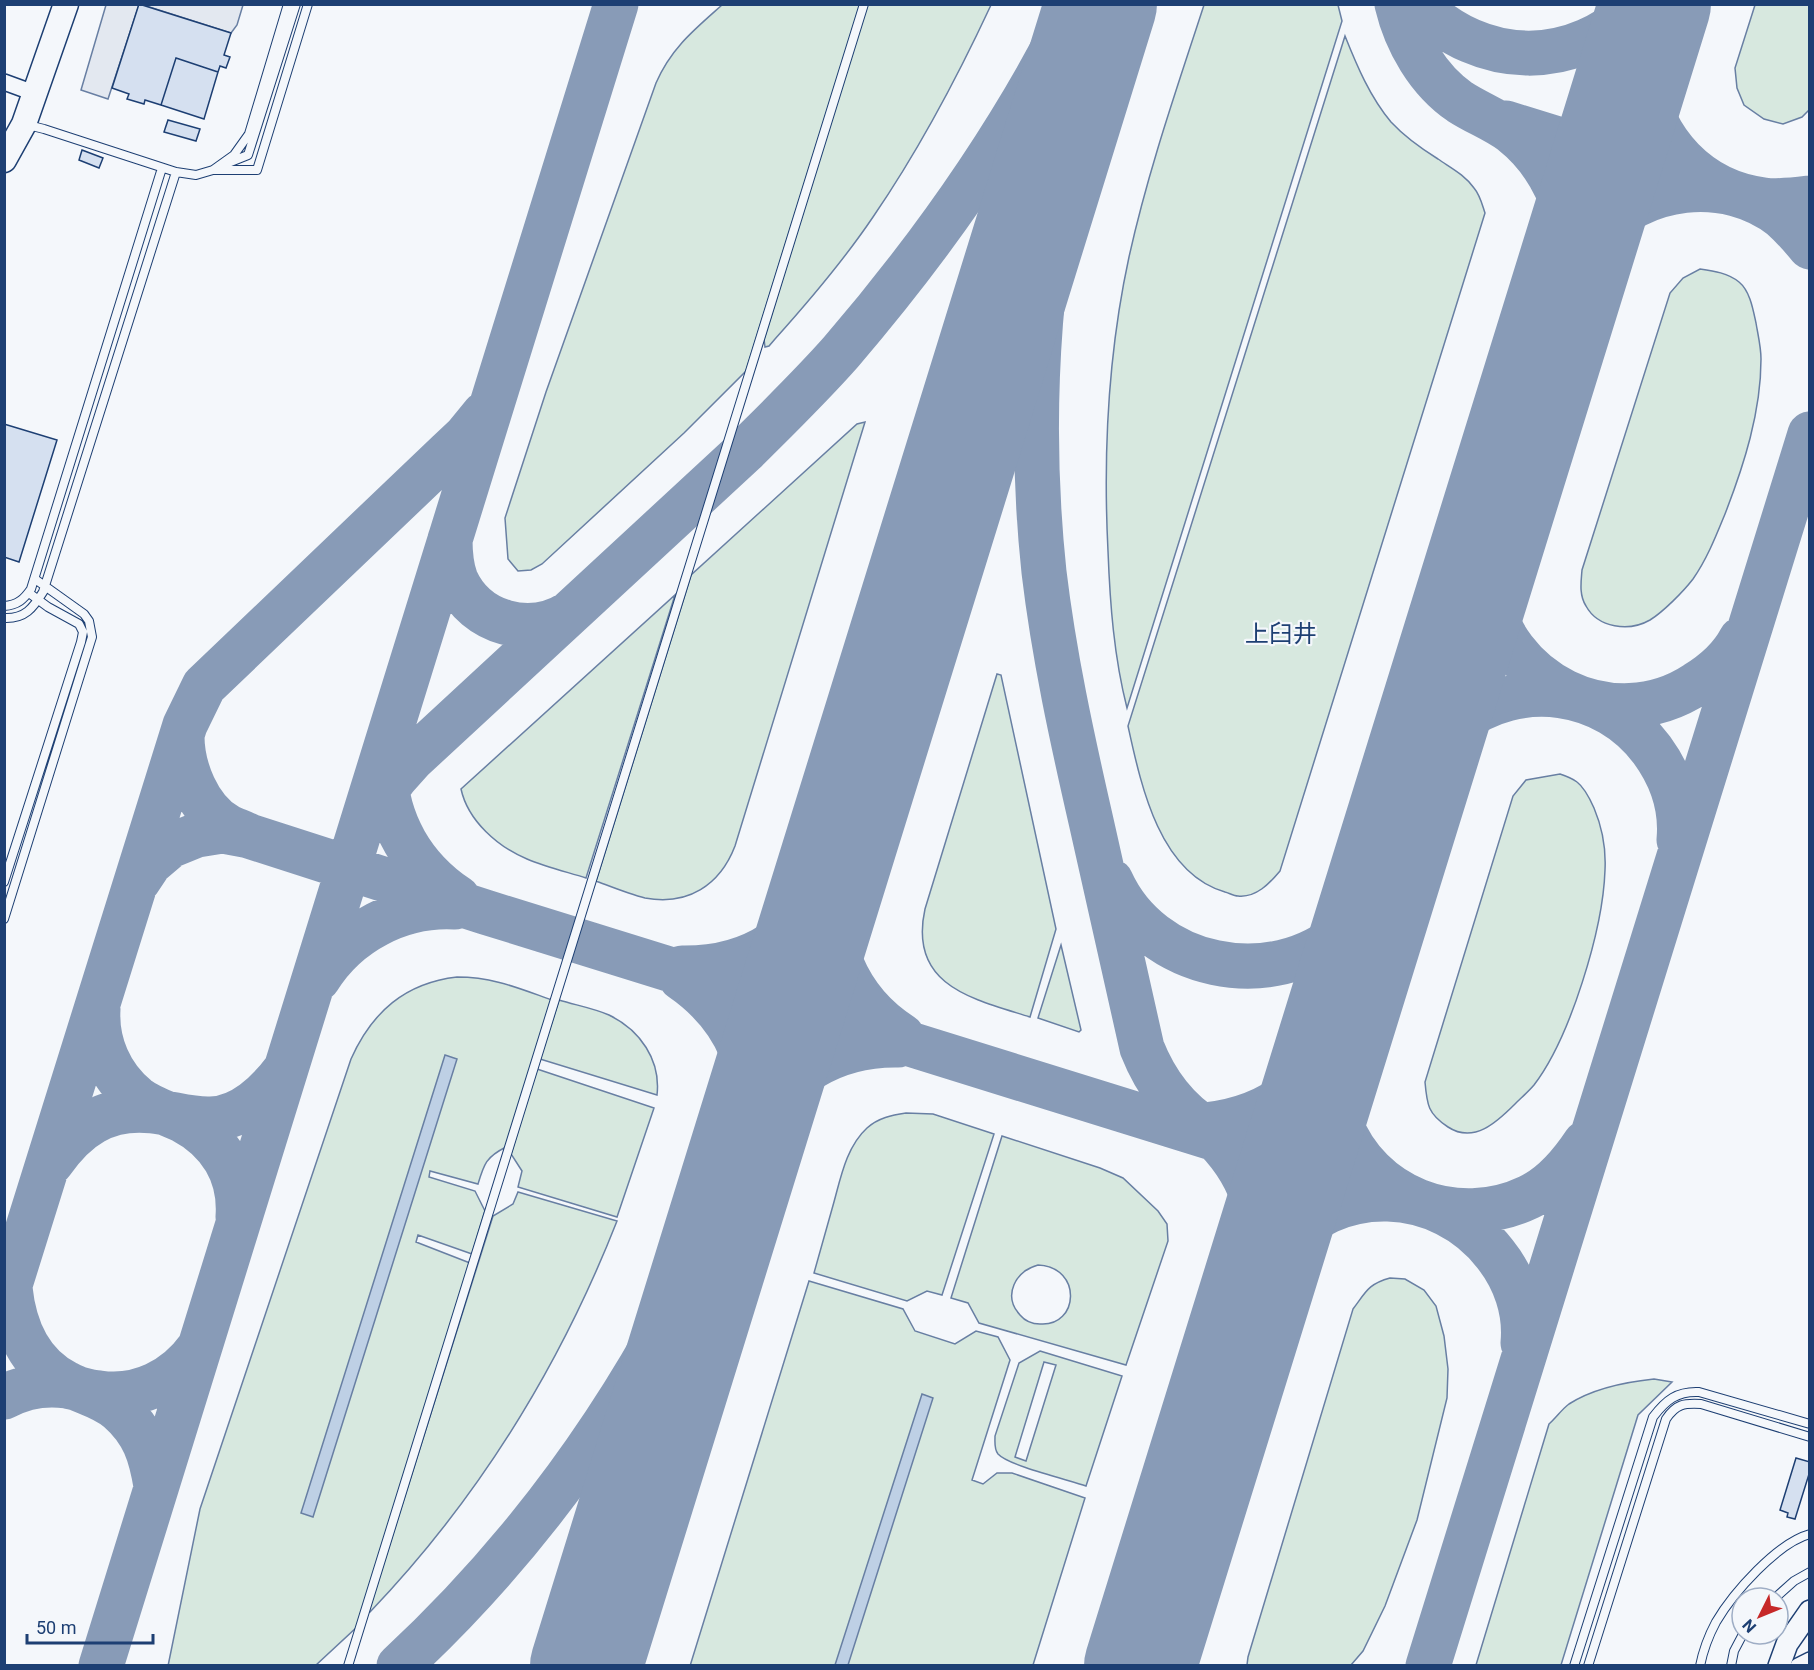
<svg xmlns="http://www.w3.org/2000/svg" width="1814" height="1670" viewBox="0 0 1814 1670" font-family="Roboto,'Noto Sans JP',sans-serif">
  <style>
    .green { fill: #d7e8df; stroke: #687fa3; stroke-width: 1.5; fill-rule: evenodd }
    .parking { fill: #e3e8f0; stroke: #687fa3; stroke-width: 1.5 }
    .water { fill: #bed0e5; stroke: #687fa3; stroke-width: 1.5 }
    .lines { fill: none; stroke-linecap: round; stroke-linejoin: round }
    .taxiway { stroke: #889bb7; stroke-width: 45 }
    .runway { stroke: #889bb7; stroke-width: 112 }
    .building { fill: #d5e0f0; stroke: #1d3f73; stroke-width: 1.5 }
    .lane-casing { stroke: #1d3f73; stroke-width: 10 }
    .street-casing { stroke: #1d3f73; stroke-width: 18 }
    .secondary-casing { stroke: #1d3f73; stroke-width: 24 }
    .primary-casing { stroke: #1d3f73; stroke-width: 27 }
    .lane { stroke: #f4f7fb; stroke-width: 8 }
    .street { stroke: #f4f7fb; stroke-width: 15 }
    .secondary { stroke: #f4f7fb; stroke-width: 21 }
    .primary { stroke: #f4f7fb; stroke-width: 24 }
    .labels { text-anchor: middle; stroke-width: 4.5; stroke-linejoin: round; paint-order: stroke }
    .quarter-label { font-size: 24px; fill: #1d3f73; stroke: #f4f7fb }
  </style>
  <rect width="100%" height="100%" fill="#f4f7fb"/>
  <path class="green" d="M722 5H860L746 371 684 433 542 564 531 570 518 571 508 559 505 518 546 392 656 83C671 48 695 29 722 5Z
    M867 5H991C957 78 919 150 873 217 844 260 810 300 775 339L769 346 765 347 764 339Z
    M1204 5H1338L1342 21 1127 708C1114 657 1110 604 1108 551 1103 452 1108 354 1129 257 1148 171 1177 88 1204 5Z
    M1755 5H1809V110L1802 117 1783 124 1764 119 1744 105 1737 88 1735 68Z
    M1345 36C1357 66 1370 97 1391 122 1404 136 1422 149 1438 159 1451 168 1465 175 1474 188 1480 195 1482 204 1485 213L1280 871C1270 883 1256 898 1238 896 1234 896 1229 893 1225 892 1159 873 1141 785 1128 726Z
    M1700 269C1714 271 1728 273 1739 282 1750 291 1753 309 1756 323 1758 335 1761 347 1761 359 1761 412 1744 465 1725 514 1716 536 1707 559 1693 579 1683 592 1663 612 1650 620 1629 632 1598 628 1586 606 1579 595 1581 582 1582 570L1670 293 1683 278Z
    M865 422 735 846C720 885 688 906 645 898 629 894 612 887 596 881L691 575 857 424Z
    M675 595 586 878C567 872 546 867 527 859 498 847 468 821 461 789Z
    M997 674 1001 675 1056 929 1030 1017C973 999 908 986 925 909Z
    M1560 774C1566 776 1572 778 1577 782 1585 788 1590 799 1594 808 1602 827 1606 850 1605 870 1603 930 1570 1038 1534 1085 1528 1092 1521 1098 1515 1104 1497 1122 1474 1144 1448 1127 1428 1114 1427 1105 1425 1082L1513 796 1526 780Z
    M1061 945 1081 1030 1079 1032 1038 1018Z
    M457 977C493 977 518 988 552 1000L506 1147C486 1157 484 1164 478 1184L430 1171 429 1177 475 1191 485 1211 472 1254 418 1235 416 1242 470 1263 358 1626 316 1665 168 1666 200 1509 351 1059C372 1012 405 983 457 977Z
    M559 1000C575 1005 593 1008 609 1015 640 1030 661 1060 657 1095L540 1059Z
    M537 1069 654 1108 617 1217 518 1187 522 1171 511 1154Z
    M906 1113 933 1114 994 1134 942 1295 927 1291 907 1301 814 1273C820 1251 826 1230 832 1209 840 1182 845 1148 867 1128 878 1118 892 1115 906 1113Z
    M1002 1136 1100 1168 1123 1178 1158 1211 1167 1224 1168 1241 1126 1365 979 1323 968 1303 951 1298ZM1038 1265C1083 1267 1079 1327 1040 1324 1032 1324 1025 1321 1020 1315 1002 1295 1016 1271 1038 1265Z
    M518 1192 617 1221C560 1366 478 1499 370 1612L369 1610 493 1216 513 1204Z
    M1390 1278 1405 1279 1424 1290 1436 1306 1444 1336 1448 1369 1447 1398 1417 1520 1385 1606 1363 1651 1351 1665H1247L1248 1657 1353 1309C1366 1292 1368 1284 1390 1278Z
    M809 1281 903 1309 915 1331 955 1344 976 1331 998 1337 1010 1360 972 1480 983 1484 997 1473H1012L1085 1498 1033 1665 690 1666Z
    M1040 1351 1122 1376 1086 1486C1069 1480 1009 1466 998 1454 994 1449 995 1443 995 1436L1019 1363ZM1044 1362 1056 1365 1026 1461 1015 1457Z
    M1654 1379 1672 1382 1638 1415 1561 1665H1476L1549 1424C1556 1418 1562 1409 1569 1404 1594 1388 1625 1382 1654 1379Z"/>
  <path class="parking" d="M106 5H139L108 99 81 90Z
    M143 5H243L237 25 231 33Z"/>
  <path class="water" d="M445 1055 457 1059 313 1517 301 1513Z
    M922 1394 933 1398 848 1665H835Z"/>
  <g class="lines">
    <path class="taxiway" d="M1397 4C1406 42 1428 80 1460 102 1477 113 1496 120 1512 132 1550 162 1573 211 1571 260 1571 269 1569 278 1568 287
      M1418 4C1481 69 1576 70 1639 4
      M1649 24C1646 41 1641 60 1643 78 1652 142 1699 192 1764 200 1779 202 1794 200 1810 198
      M1079 76C1041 243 1026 402 1044 572 1054 656 1072 738 1091 821 1108 896 1125 972 1142 1048 1155 1081 1177 1111 1208 1130
      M1506 123 1703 184
      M1569 284C1576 267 1583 250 1595 236 1642 184 1725 173 1782 217 1792 226 1801 236 1810 247
      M1491 535C1488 552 1485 568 1487 585 1501 683 1612 739 1696 684 1714 673 1731 658 1741 639
      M450 539C450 553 451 567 456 580 476 624 530 638 570 613
      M182 736C182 768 198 809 227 826 234 830 242 832 249 836L485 912 1425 1204
      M385 768C386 822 413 868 458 898
      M1413 786C1424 762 1437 739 1458 723 1519 676 1606 688 1652 750 1671 776 1682 807 1679 840
      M377 803 395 778 412 759 745 451C778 418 811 386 841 352 932 246 1014 130 1076 4
      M833 873C820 937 847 1001 902 1036
      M138 881 150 863 170 846 197 835 222 831 249 836
      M1111 881C1151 969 1271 994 1344 931 1363 914 1374 892 1387 872
      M682 968C754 969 803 934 833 870
      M681 978C736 1016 759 1069 751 1135
      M318 979C347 932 401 904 455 907
      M98 1009C96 1043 110 1076 137 1098 150 1108 167 1113 182 1120 220 1140 241 1174 238 1217
      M1336 1036C1333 1053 1330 1069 1330 1086 1331 1098 1336 1111 1340 1122 1369 1198 1456 1232 1529 1197 1553 1186 1571 1164 1585 1143
      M1191 1126C1244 1124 1290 1104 1322 1060 1327 1053 1331 1044 1336 1036
      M1209 1132C1252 1172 1265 1218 1262 1275
      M751 1135C780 1077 832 1044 898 1045
      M51 1163C76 1127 106 1106 152 1111 172 1113 191 1120 211 1119 242 1118 268 1093 285 1070
      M10 1288C14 1327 29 1364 66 1383 84 1393 103 1396 119 1410 144 1432 151 1455 156 1486
      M1256 1295C1262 1279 1268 1264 1279 1250 1335 1179 1441 1184 1495 1254 1515 1279 1526 1311 1523 1343
      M4 1304 185 725 204 686 448 453 466 436 484 414
      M4 1397C23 1387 46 1383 67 1386 78 1388 88 1392 99 1393 139 1399 176 1380 199 1348
      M101 1666 616 4
      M399 1666C510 1563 603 1440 674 1307 701 1258 723 1206 745 1155
      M1153 1666 1150 1645 1155 1620
      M1428 1666 1810 434"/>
    <path class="runway" d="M586 1666 1101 4
      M1140 1666 1655 4"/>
  </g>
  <path class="building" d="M139 4 231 33 224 55 230 57 226 68 220 66 218 72 176 58 161 105 145 100 144 104 127 99 129 94 112 88Z
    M176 58 218 72 204 119 161 105Z
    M168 120 200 129 196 141 164 132Z
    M82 150 103 158 99 168 79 160Z
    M4 424 57 440 19 562 4 557Z
    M1796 1458 1810 1462V1471L1795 1519 1787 1517 1788 1513 1780 1510Z"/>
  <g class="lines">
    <defs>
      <path id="lane" d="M28 125 44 129 176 172 196 175 213 170 234 155 249 134 288 4
        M228 163 248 155 296 4
        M213 170H257L308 4
        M4 606C18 605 24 599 31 589L162 168
        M4 618C25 619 33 608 43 592L176 172
        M4 882 81 642 83 632 79 624 48 607 29 593
        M4 919 92 637 89 621 84 614 35 579
        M1775 1598 1794 1581 1810 1572
        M348 1666 864 4
        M1574 1666 1653 1417C1666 1400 1677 1391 1699 1392L1810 1424
        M1588 1666 1666 1419C1676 1404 1684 1403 1701 1404L1810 1437
        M1700 1666C1703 1651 1709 1635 1716 1622 1733 1593 1777 1543 1810 1534
        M1731 1666 1734 1651 1743 1634"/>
      <path id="street" d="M4 82 34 93
        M1798 1666 1810 1660"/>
      <path id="secondary" d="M1779 1666 1787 1644 1810 1611"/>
      <path id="primary" d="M4 160 24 124 66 4"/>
    </defs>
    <use href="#lane" class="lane-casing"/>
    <use href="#street" class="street-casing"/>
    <use href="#secondary" class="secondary-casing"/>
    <use href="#primary" class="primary-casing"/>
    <use href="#lane" class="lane"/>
    <use href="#street" class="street"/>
    <use href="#secondary" class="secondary"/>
    <use href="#primary" class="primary"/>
  </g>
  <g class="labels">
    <g class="quarter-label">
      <text x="1281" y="642">上臼井</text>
    </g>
  </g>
  <rect width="1814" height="1670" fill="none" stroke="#1d3f73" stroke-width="12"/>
  <g transform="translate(1760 1616) rotate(227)"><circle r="28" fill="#f4f7fb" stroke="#9eadc5" stroke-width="1.5"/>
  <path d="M0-4.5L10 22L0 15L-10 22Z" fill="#c62828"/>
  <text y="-9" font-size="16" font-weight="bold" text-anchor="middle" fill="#1d3f73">N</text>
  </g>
  <path d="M27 1634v9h126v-9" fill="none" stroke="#1d3f73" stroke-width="3"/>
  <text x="36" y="1634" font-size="18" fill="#1d3f73" stroke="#f4f7fb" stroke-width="4.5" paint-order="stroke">50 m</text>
</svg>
